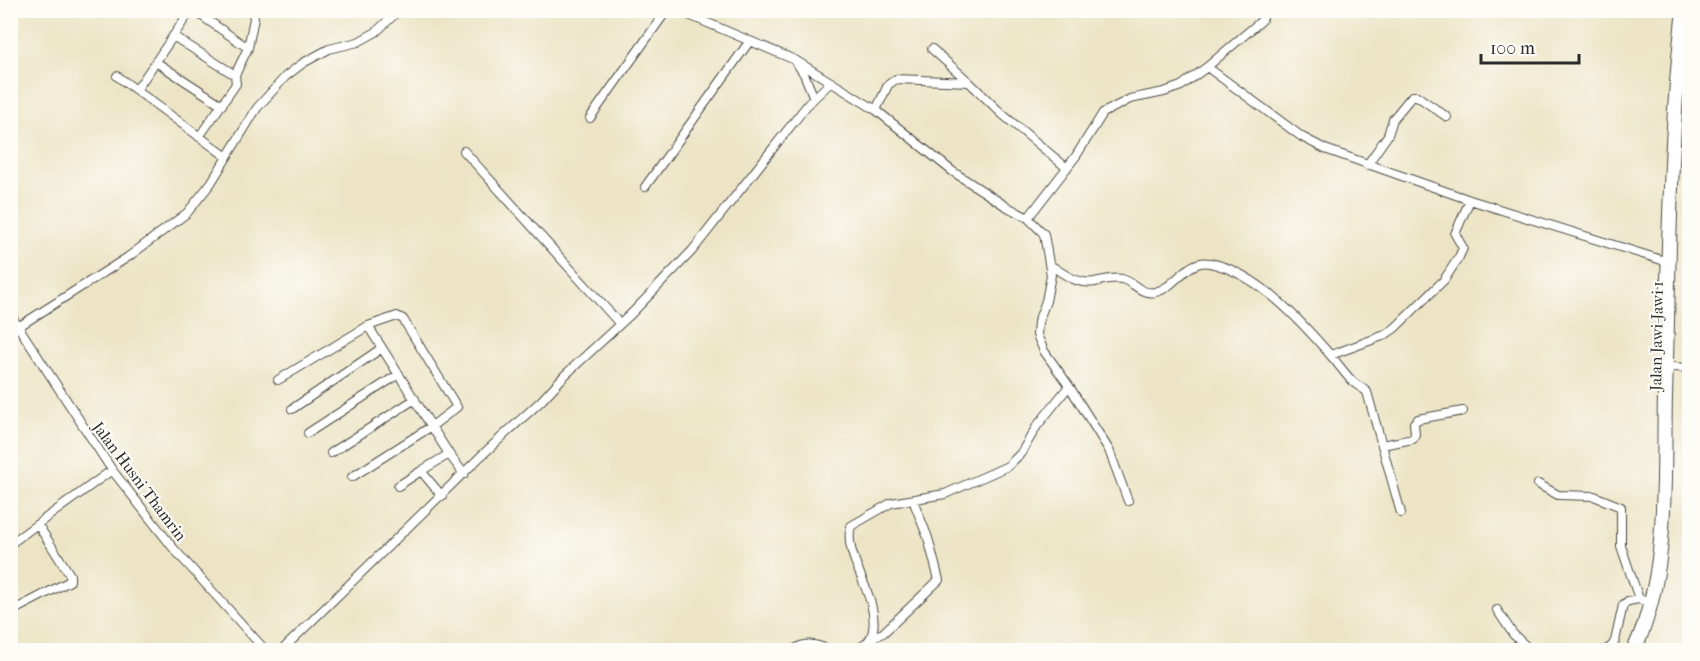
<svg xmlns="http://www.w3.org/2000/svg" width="1700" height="661" viewBox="0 0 1700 661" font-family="'IM FELL French Canon',serif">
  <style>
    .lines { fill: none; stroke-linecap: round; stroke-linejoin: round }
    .street-casing { stroke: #484742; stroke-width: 10 }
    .highway-casing { stroke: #484742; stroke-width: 16 }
    .street { stroke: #fff; stroke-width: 8 }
    .highway { stroke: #fff; stroke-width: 14 }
    .labels { text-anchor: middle; stroke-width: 4.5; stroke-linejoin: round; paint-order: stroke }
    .street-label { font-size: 16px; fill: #2b2b2b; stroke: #fdfcf7 }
  </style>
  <rect width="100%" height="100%" fill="#fdfcf7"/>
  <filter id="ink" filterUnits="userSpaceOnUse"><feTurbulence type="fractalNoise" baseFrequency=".0167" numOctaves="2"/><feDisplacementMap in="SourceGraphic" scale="12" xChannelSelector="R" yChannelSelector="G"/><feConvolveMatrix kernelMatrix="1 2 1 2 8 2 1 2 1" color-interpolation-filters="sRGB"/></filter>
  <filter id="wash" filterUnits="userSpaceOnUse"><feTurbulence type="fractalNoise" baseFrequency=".008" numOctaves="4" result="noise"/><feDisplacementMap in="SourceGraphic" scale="24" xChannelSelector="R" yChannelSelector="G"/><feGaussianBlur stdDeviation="1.35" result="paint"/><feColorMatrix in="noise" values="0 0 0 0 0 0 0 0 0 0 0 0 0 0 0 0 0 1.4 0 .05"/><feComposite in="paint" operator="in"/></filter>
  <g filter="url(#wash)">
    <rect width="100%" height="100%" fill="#ece4c5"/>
  </g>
  <g filter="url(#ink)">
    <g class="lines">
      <defs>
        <path id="street" d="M193 10 248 48
          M677 10 795 60 876 110 952 171 1004 205 1028 218
          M1262 10 1263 18 1261 21 1207 67 1302 137 1325 149 1470 200 1668 262
          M173 36 235 75
          M932 49 969 82
          M156 62 222 105
          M796 62 804 74 814 98
          M117 76 227 157
          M137 89 191 10
          M876 110 888 85 896 79 969 82 1002 114 1067 168
          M590 118 667 10
          M199 137 236 84 235 75 248 48 254 18 253 14 250 10
          M464 151 620 324
          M1367 165 1388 135 1393 119 1412 96H1417L1447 117
          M645 187 749 42
          M1050 265C1064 274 1077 285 1095 282 1104 280 1113 277 1122 279 1134 282 1141 295 1155 292 1176 288 1187 258 1210 263 1258 273 1301 321 1332 357 1339 365 1345 374 1352 381 1357 386 1362 387 1367 392L1401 513
          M10 314 112 470 174 549 265 650
          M18 327 128 257 187 213 211 183 257 108 286 76 303 63 329 49 358 42 376 32 399 10
          M1331 355 1385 335 1395 328 1444 280 1459 257 1463 248 1455 234 1470 200
          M1672 367 1690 368
          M278 380 368 326 449 454 421 471
          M1069 386 1109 450 1128 501
          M292 409 382 348
          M308 433 399 374
          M1382 445 1413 439 1415 434 1414 423 1418 419 1463 411
          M331 453 415 399
          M449 454 464 474
          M352 477 432 426 457 407 403 319 397 316 368 326
          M1538 484 1558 495 1594 496 1621 507V546L1639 599 1651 603
          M398 486 421 471 442 496
          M10 544 112 470
          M1497 610 1513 634 1530 650
          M10 612 70 581V575L38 525
          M871 638 883 633 939 580 928 538 913 500
          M282 650 481 456 541 401 565 375 631 314 692 251 808 104 831 82
          M792 650C796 649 801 645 805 645 813 643 820 647 828 649 846 653 870 651 873 630 879 594 842 557 851 526L891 503 945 494 1008 466 1021 453 1037 426 1069 386 1044 351 1037 335 1038 322 1046 301 1051 275 1044 234 1028 218 1076 156 1103 113 1130 99 1164 92 1181 86 1207 67
          M1606 650 1612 646 1615 641 1623 605 1628 601 1639 599"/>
        <path id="highway" d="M1634 650C1670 575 1663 477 1665 396 1669 267 1669 138 1684 10"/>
      </defs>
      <use href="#street" class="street-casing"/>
      <use href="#highway" class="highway-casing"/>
      <use href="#street" class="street"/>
      <use href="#highway" class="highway"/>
    </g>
  </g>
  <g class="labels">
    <g class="street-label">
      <text transform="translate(1656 336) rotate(-89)" y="6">Jalan Jawi-Jawi 1</text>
      <text transform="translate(140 481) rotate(53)" y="6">Jalan Husni Thamrin</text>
    </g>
  </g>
  <rect width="1700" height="661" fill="none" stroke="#fdfcf7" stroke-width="36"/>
  <path d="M1481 54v9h98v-9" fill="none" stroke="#2b2b2b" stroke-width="3"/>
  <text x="1490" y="54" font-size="18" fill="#2b2b2b" stroke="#fdfcf7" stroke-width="4.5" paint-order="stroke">100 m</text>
</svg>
